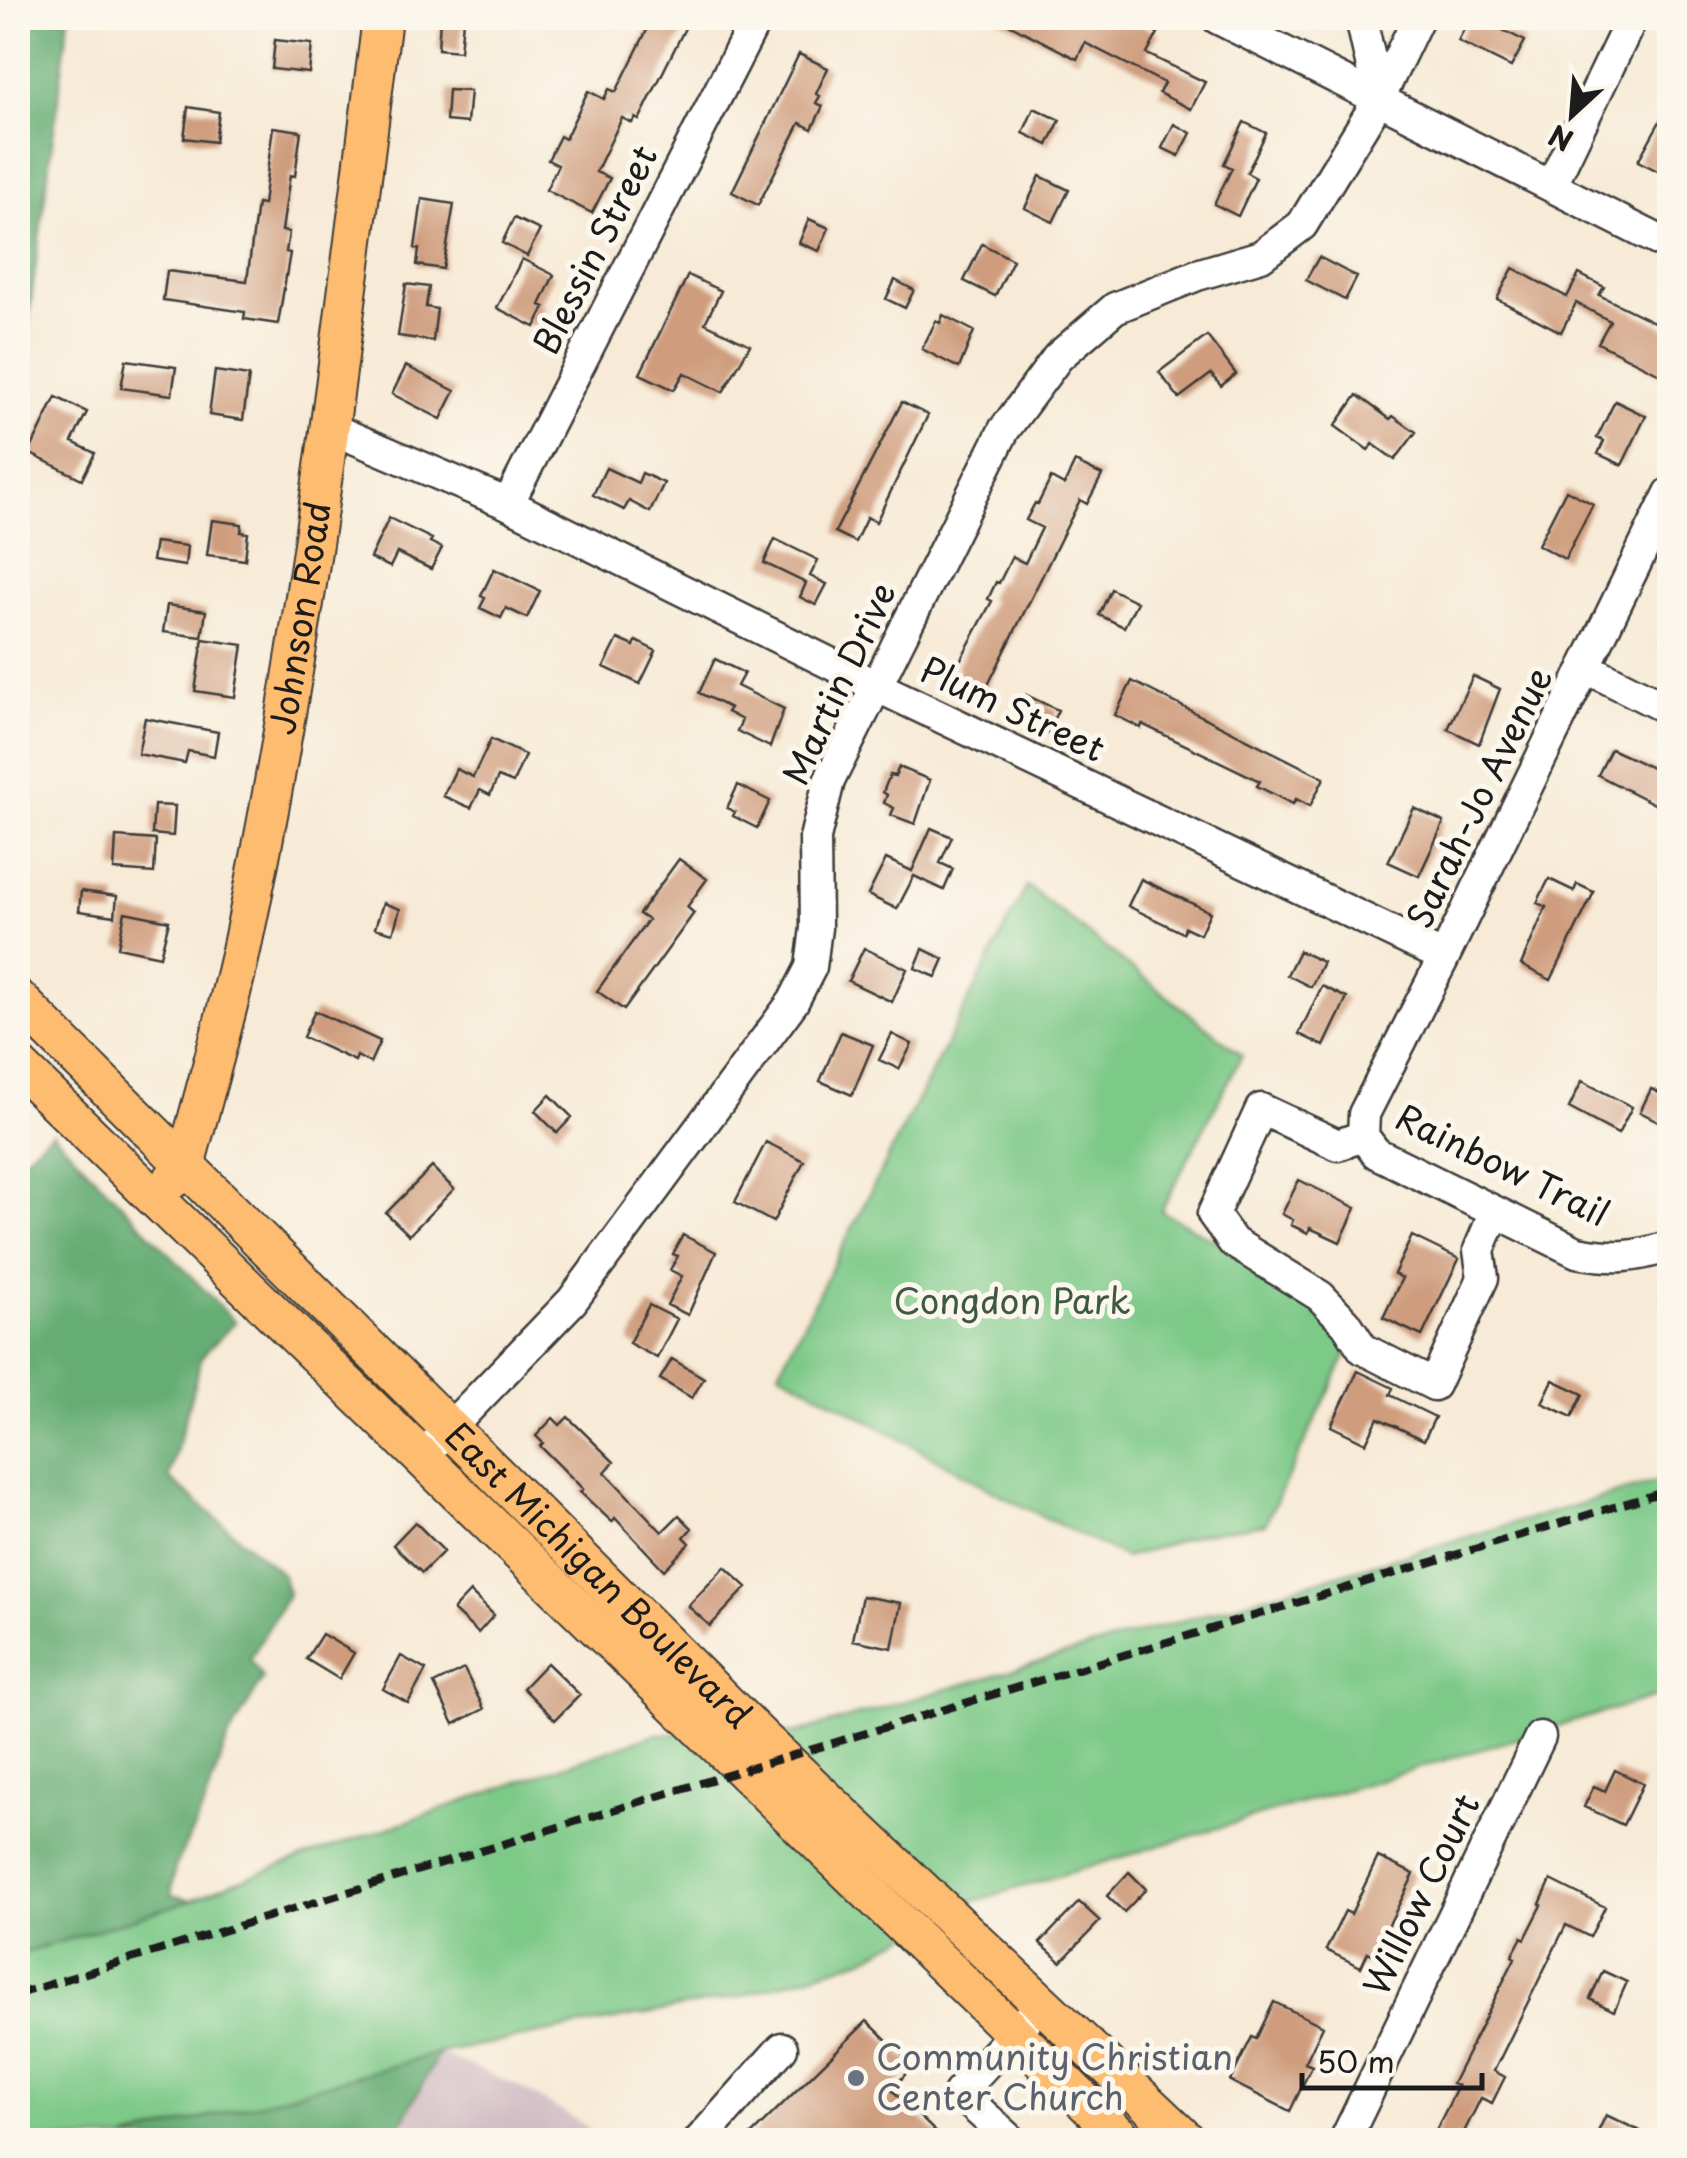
<svg xmlns="http://www.w3.org/2000/svg" width="1687" height="2158" viewBox="0 0 1687 2158" font-family="'Playpen Sans',sans-serif">
  <style>
    .industrial { fill: #d2bec5 }
    .green { fill: #7dc988; stroke: #4c7252; stroke-width: 2.5 }
    .forest { fill: #66ad74; stroke: #416448; stroke-width: 2.5 }
    .building { fill: #cf9d7e }
    .lines { fill: none; stroke-linecap: round; stroke-linejoin: round }
    .minor-casing { stroke: #3d3b38; stroke-width: 35 }
    .major-casing { stroke: #3d3b38; stroke-width: 42 }
    .minor { stroke: #fff; stroke-width: 30 }
    .major { stroke: #febc70; stroke-width: 38 }
    .rail { stroke: #1c1c1c; stroke-width: 8; stroke-dasharray: 15 8; stroke-linecap: butt }
    .worship-dot { fill: #6b7280; stroke: #fbf7ec; stroke-width: 4 }
    .labels { text-anchor: middle; stroke-width: 10; stroke-linejoin: round; paint-order: stroke }
    .street-label { font-size: 35px; fill: #1c1c1c; stroke: #fbf7ec }
    .park-label { font-size: 35px; fill: #3e5942; stroke: #fbf7ec }
    .worship-label { font-size: 35px; fill: #5b616d; stroke: #fbf7ec; text-anchor: start }
  </style>
  <rect width="100%" height="100%" fill="#fbf7ec"/>
  <filter id="ink" filterUnits="userSpaceOnUse"><feTurbulence type="fractalNoise" baseFrequency=".01" numOctaves="2"/><feDisplacementMap in="SourceGraphic" scale="20" xChannelSelector="R" yChannelSelector="G"/><feConvolveMatrix kernelMatrix="1 2 1 2 8 2 1 2 1" color-interpolation-filters="sRGB"/></filter>
  <filter id="wash" filterUnits="userSpaceOnUse"><feTurbulence type="fractalNoise" baseFrequency=".0048" numOctaves="4" result="noise"/><feDisplacementMap in="SourceGraphic" scale="40" xChannelSelector="R" yChannelSelector="G"/><feGaussianBlur stdDeviation="2.25" result="paint"/><feColorMatrix in="noise" values="0 0 0 0 0 0 0 0 0 0 0 0 0 0 0 0 0 1.4 0 .05"/><feComposite in="paint" operator="in"/></filter>
  <g filter="url(#wash)">
    <rect width="100%" height="100%" fill="#f7ead6"/>
    <path class="industrial" d="M439 2053 518 2086 585 2125 600 2140H392Z"/>
    <path class="green" d="M1027 886 1242 1055 1161 1211 1341 1309 1347 1354 1265 1524 1199 1534 1126 1558 1008 1499 779 1371Z
      M1669 1478V1693L968 1903 863 1959 742 1996 439 2053 125 2140H18V1955L192 1900 234 1882 655 1734 797 1733Z"/>
    <path class="forest" d="M18 18H69L18 397Z
      M52 1132 235 1322 202 1356 169 1478 282 1574 288 1594 250 1659 263 1678 228 1739 200 1816 175 1867 171 1895 192 1900 18 1955V1163Z
      M439 2053 392 2140H125Z"/>
    <g id="blocks">
      <path class="building" d="M653 18H690L639 120 635 118 632 123 622 118 596 172 610 178 592 213 546 190 558 165 548 160 560 136 565 139 588 91 604 99 609 89 616 92Z
        M997 18H1127L1158 33 1147 54 1205 82 1191 109 1159 93 1164 83 1085 43 1077 59Z
        M1470 18H1478L1525 41 1511 67 1458 41Z
        M440 19 463 20 460 51 438 49Z
        M275 40 312 44 309 73 272 69Z
        M799 54 828 68 816 94 820 96 816 103 823 106 812 129 800 123 758 205 732 192Z
        M448 90 470 91 467 123 446 121Z
        M1670 103V177L1638 161Z
        M188 107 219 112 215 142 184 138Z
        M1034 108 1060 120 1048 145 1023 133Z
        M1244 122 1266 133 1247 173 1256 178 1238 216 1214 204 1232 168 1224 164Z
        M1174 124 1191 133 1179 156 1162 148Z
        M273 127 301 131 295 176 290 175 282 231 289 232 286 252 290 253 278 324 244 319 245 312 163 300 167 271 247 281 257 204 263 205Z
        M1040 176 1069 190 1053 222 1025 208Z
        M422 199 454 204 443 269 417 265 419 249 415 248Z
        M514 218 540 230 527 256 502 243Z
        M809 219 829 228 819 251 799 243Z
        M982 244 1013 260 995 296 964 281Z
        M1319 257 1357 277 1345 300 1306 280Z
        M522 259 554 275 540 305 545 307 535 327 497 308Z
        M1513 268 1567 297 1579 274 1604 287 1599 295 1670 330V379L1598 343 1610 321 1576 303 1561 332 1497 299Z
        M688 275 721 291 705 323 750 345 723 392 684 373 674 390 640 374Z
        M895 280 914 290 905 308 886 299Z
        M406 284 429 287 426 307 437 309 433 341 398 336Z
        M943 315 974 331 959 368 922 349 936 321 940 323Z
        M1207 336 1236 374 1221 386 1211 374 1179 398 1159 372Z
        M126 360 176 367 172 395 121 388Z
        M406 366 455 391 441 419 392 394Z
        M215 371 249 376 243 420 209 415Z
        M1357 395 1390 419 1393 416 1416 432 1395 460 1373 444 1368 450 1335 426Z
        M56 397 87 412 72 442 95 453 82 479 29 453Z
        M1615 401 1646 416 1622 465 1598 454 1604 441 1597 438Z
        M902 402 928 415 876 522 867 517 855 542 835 532Z
        M1075 462 1102 475 1087 504 1080 500 982 697 952 682 959 669 956 668 992 601 988 599 996 582 999 583 1012 557 1025 563 1042 528 1026 520 1035 503 1038 504 1051 478 1064 485Z
        M606 468 638 483 642 473 664 483 650 512 629 501 624 510 593 495Z
        M1566 490 1593 504 1565 559 1538 545Z
        M389 518 432 539 430 542 442 548 431 569 397 553 390 567 370 558Z
        M212 520 242 524 241 532 248 533 245 560 207 555Z
        M775 539 818 560 810 576 827 584 816 605 800 597 806 583 764 563Z
        M155 542 187 546 185 566 152 561Z
        M494 569 540 591 527 618 506 608 501 618 480 608 485 598 481 596Z
        M1111 589 1137 602 1124 627 1099 615Z
        M167 605 206 611 202 637 163 632Z
        M203 639 243 645 235 697 195 691Z
        M618 639 634 646 636 641 656 651 640 684 604 667Z
        M715 659 744 673 737 686 784 709 770 747 737 731 742 720 727 712 730 708 699 693Z
        M1473 676 1500 689 1479 744 1448 729Z
        M1132 681 1324 778 1310 806 1296 799 1293 804 1257 786 1260 781 1142 724 1141 728 1115 715Z
        M1026 695 1058 710 1047 733 1015 719Z
        M145 718 218 732 214 756 188 751 185 763 138 754Z
        M491 739 525 755 513 783 498 777 490 795 480 790 471 808 443 796 456 769 473 777Z
        M1611 749 1670 776V812L1598 775Z
        M899 767 930 780 915 824 891 815 894 808 884 803 887 795 883 792 890 775 895 776Z
        M738 785 770 801 757 828 733 816 735 812 727 808Z
        M154 805 175 806 173 836 152 834Z
        M1414 808 1444 822 1419 876 1388 862Z
        M931 828 952 837 940 863 953 869 944 890 914 876 897 909 868 895 886 859 912 871Z
        M116 837 156 840 154 873 114 870Z
        M679 859 707 879 687 907 694 913 624 1010 597 991 648 920 639 914Z
        M1141 879 1210 912 1200 934 1185 927 1183 933 1128 906Z
        M1549 879 1574 891 1577 884 1594 892 1551 980 1521 965 1546 907 1537 903Z
        M81 891 117 896 115 916 79 911Z
        M383 903 400 909 393 933 375 928Z
        M125 912 169 921 160 956 118 947Z
        M864 948 907 969 892 1002 848 981Z
        M923 949 944 959 936 977 915 968Z
        M1299 951 1323 962 1311 987 1287 975Z
        M1322 986 1347 998 1324 1046 1299 1034Z
        M315 1011 380 1041 370 1063 357 1056 355 1061 303 1037Z
        M841 1032 873 1045 852 1095 820 1081Z
        M892 1034 912 1044 899 1069 879 1060Z
        M1582 1081 1632 1107 1618 1134 1569 1108Z
        M1651 1089 1670 1098V1127L1640 1112Z
        M550 1095 572 1117 557 1133 535 1111Z
        M766 1142 804 1161 773 1222 735 1202Z
        M432 1167 454 1189 409 1235 386 1213Z
        M1299 1180 1356 1208 1340 1242 1310 1228 1308 1233 1291 1225 1293 1220 1282 1214Z
        M683 1235 716 1252 688 1315 667 1305 682 1276 670 1270 678 1256 673 1254Z
        M1412 1236 1459 1259 1422 1336 1383 1318 1402 1278 1394 1274Z
        M649 1305 677 1319 657 1358 629 1343Z
        M672 1359 704 1378 692 1398 660 1379Z
        M1358 1371 1393 1388 1390 1395 1435 1417 1424 1440 1378 1418 1366 1443 1331 1426Z
        M1553 1380 1583 1394 1572 1417 1542 1403Z
        M568 1417 614 1462 605 1472 662 1532 679 1515 692 1528 684 1537 690 1543 664 1570 615 1518 612 1522 580 1492 583 1489 540 1446 543 1443 536 1436 553 1418 560 1425Z
        M415 1522 444 1551 422 1573 393 1545Z
        M725 1567 747 1587 710 1626 688 1606Z
        M470 1592 494 1615 478 1633 453 1610Z
        M862 1596 901 1603 892 1648 853 1640Z
        M322 1634 354 1653 339 1679 306 1659Z
        M401 1656 426 1670 408 1703 383 1689Z
        M547 1663 580 1695 555 1720 523 1688Z
        M464 1669 484 1709 454 1724 434 1684Z
        M1615 1770 1643 1784 1623 1825 1584 1807 1594 1786 1605 1791Z
        M1378 1857 1414 1874 1374 1955 1368 1952 1361 1967 1326 1950 1345 1911 1351 1914Z
        M1129 1872 1146 1889 1124 1912 1107 1896Z
        M1551 1880 1605 1907 1590 1937 1566 1925 1494 2071 1505 2077 1492 2103 1481 2098 1460 2140H1431L1458 2086 1452 2084 1515 1958 1512 1956 1522 1937 1525 1939 1542 1905 1540 1904Z
        M1079 1902 1100 1921 1061 1962 1040 1943Z
        M1603 1971 1627 1982 1614 2011 1590 1999Z
        M1274 2002 1323 2026 1305 2063 1312 2066 1290 2111 1230 2081 1252 2037 1256 2039Z
        M867 2021 913 2065 892 2090 944 2140H746Z
        M1606 2115 1659 2140H1616L1598 2132Z"/>
    </g>
  </g>
  <g filter="url(#ink)">
    <use href="#blocks" fill-opacity="0" stroke="#3d3b38" stroke-width="2.5"/>
    <g class="lines">
      <defs>
        <path id="minor" d="M1217 18 1670 246
          M1361 18 1379 99
          M1551 186 1632 18
          M330 428 508 504 876 686 1444 957
          M508 504 751 29
          M1585 667 1670 710
          M1363 1136 1364 1114 1444 957 1670 493
          M1363 1136 1338 1145 1261 1109 1213 1214 1233 1242 1320 1296 1346 1323 1363 1349 1434 1385 1483 1278 1479 1250 1495 1212
          M1363 1136 1376 1153 1577 1252C1614 1259 1634 1258 1670 1246
          M436 1442 572 1301 793 1002 811 967 816 928 815 838 829 781 1004 430 1058 357 1115 308 1197 275 1261 256 1302 225 1379 99 1418 18
          M700 2140 782 2048
          M1011 2140 959 2093 1041 2004
          M1345 2140 1540 1737"/>
        <g id="major">
          <path id="s1" d="M18 999 761 1738 1186 2140"/>
          <path d="M18 1065 1124 2140"/>
          <path id="s2" d="M173 1179 185 1166C204 1093 226 1020 242 946 307 640 343 328 382 18"/>
        </g>
      </defs>
      <use href="#minor" class="minor-casing"/>
      <use href="#major" class="major-casing"/>
      <use href="#minor" class="minor"/>
      <use href="#major" class="major"/>
      <path class="rail" d="M18 1994 704 1782 1670 1490"/>
    </g>
  </g>
  <circle class="worship-dot" cx="856" cy="2078" r="10"/>
  <g class="labels">
    <g class="street-label">
      <text transform="translate(596 250) rotate(-63)" y="12">Blessin Street</text>
      <text dy="12" stroke="none"><textPath href="#s2" startOffset="578">Johnson Road</textPath></text>
      <text transform="translate(840 684) rotate(-65)" y="12">Martin Drive</text>
      <text transform="translate(1012 710) rotate(25)" y="12">Plum Street</text>
      <text transform="translate(1480 798) rotate(-64)" y="12">Sarah-Jo Avenue</text>
      <text transform="translate(1502 1166) rotate(26)" y="12">Rainbow Trail</text>
      <text dy="12" stroke="none"><textPath href="#s1" startOffset="818">East Michigan Boulevard</textPath></text>
      <text transform="translate(1422 1895) rotate(-64)" y="12">Willow Court</text>
    </g>
    <g class="park-label">
      <text x="1012" y="1314">Congdon Park</text>
    </g>
    <g class="worship-label">
      <text x="876" y="2070">Community Christian<tspan x="876" dy="40">Center Church</tspan></text>
    </g>
  </g>
  <rect width="1687" height="2158" fill="none" stroke="#fbf7ec" stroke-width="60"/>
  <g transform="translate(1572 115) rotate(206)" stroke="#fbf7ec" stroke-width="8" paint-order="stroke">
  <path d="M0-8L18 38L0 25L-18 38Z" fill="#1c1c1c"/>
  <text y="-15" font-size="28" font-weight="bold" text-anchor="middle" fill="#1c1c1c">N</text>
  </g>
  <path d="M1302 2073v15h180v-15" fill="none" stroke="#1c1c1c" stroke-width="5"/>
  <text x="1317" y="2073" font-size="30" fill="#1c1c1c" stroke="#fbf7ec" stroke-width="8" paint-order="stroke">50 m</text>
</svg>
